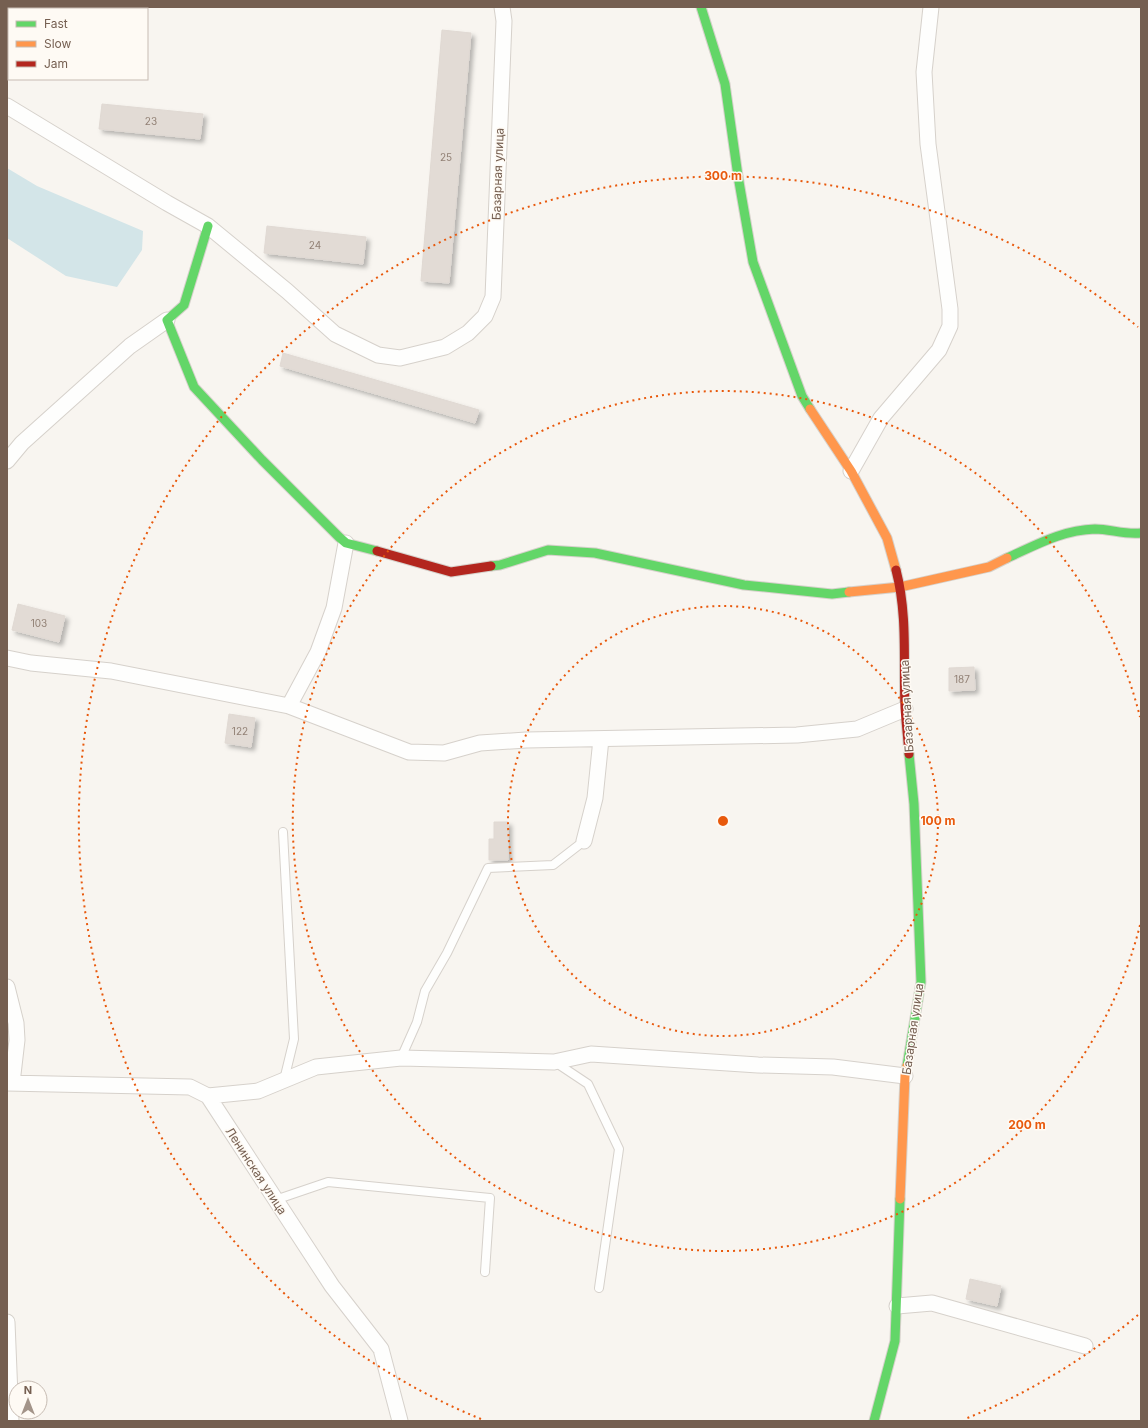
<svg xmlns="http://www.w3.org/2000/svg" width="1148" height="1428" viewBox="0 0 1148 1428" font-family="Inter,sans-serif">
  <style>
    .water { fill: #d3e5e8 }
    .building { fill: #e2dbd5; stroke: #e0d9d3; filter: url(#shadow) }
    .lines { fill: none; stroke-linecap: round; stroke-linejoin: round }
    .lane-casing { stroke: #d6d1cb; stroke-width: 10 }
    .street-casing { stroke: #d6d1cb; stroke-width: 17 }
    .fast-casing { stroke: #d6d1cb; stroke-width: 11 }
    .slow-casing { stroke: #d6d1cb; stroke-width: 11 }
    .jam-casing { stroke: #d6d1cb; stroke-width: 11 }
    .lane { stroke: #fefefd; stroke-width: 8 }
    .street { stroke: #fefefd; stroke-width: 15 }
    .fast { stroke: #63d668; stroke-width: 9 }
    .slow { stroke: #ff974d; stroke-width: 9 }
    .jam { stroke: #b3261e; stroke-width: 9 }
    .ring { fill: none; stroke: #e8590c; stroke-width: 2; stroke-dasharray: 2 4 }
    .labels { text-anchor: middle; stroke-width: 3; stroke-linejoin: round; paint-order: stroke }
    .number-label { font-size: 10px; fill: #928175 }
    .street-label { font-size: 12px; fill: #755f51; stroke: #fefaf4 }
    .centre { fill: #e8590c; stroke: #fefaf4; stroke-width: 2 }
    .ring-label { font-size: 12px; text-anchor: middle; font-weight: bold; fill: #e8590c; stroke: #fefaf4; stroke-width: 3; stroke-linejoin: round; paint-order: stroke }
  </style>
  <defs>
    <filter id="shadow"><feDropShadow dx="3.5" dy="3.5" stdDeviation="2" flood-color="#0004"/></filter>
  </defs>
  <rect width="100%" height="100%" fill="#f8f5f0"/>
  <path class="water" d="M7 168 37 186 143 231 142 250 117 287 66 276 7 238Z"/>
  <path class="building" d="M7 17H9V46H7Z
    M442 30 471 33 449 283 421 281Z
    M102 104 203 114 200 139 99 129Z
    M267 226 366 237 363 264 264 253Z
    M283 353 479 410 475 423 280 366Z
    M18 604 65 616 59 642 12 630Z
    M974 667 975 690 949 691V668Z
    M229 714 255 718 251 747 225 743Z
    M494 822H508V860H489V839H494Z
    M970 1279 1001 1286 997 1306 966 1299Z"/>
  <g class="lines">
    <defs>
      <path id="lane" d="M283 832 294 1039 284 1080
        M401 1058 417 1022 425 991 447 953 488 868 553 865 584 841
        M555 1062 588 1084 619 1149 599 1288
        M275 1200 328 1182 490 1198 485 1272"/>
      <path id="street" d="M7 106 167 203 208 226 287 291 335 334 378 355 400 358 445 347 468 333 485 316 493 297 504 21 502 7
        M7 461 22 443 130 346 167 320
        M851 471 881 418 939 350 950 326V309L928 144 924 72 931 7
        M7 658 31 663 111 671 289 706 409 752 444 753 480 743 526 740 797 735 857 729 905 709
        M289 706 318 652 334 608 346 543
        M584 841 595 798 601 739
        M7 987 16 1023 17 1040 12 1083
        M7 1083 190 1087 208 1096 332 1286 381 1349 400 1421
        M208 1096 258 1091 316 1067 401 1058 554 1062 591 1054 758 1065 833 1067 905 1076
        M897 1306 932 1303 1085 1346
        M7 1322 11 1421"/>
      <path id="fast" d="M701 7 725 84 738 176 753 262 802 396 810 409
        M208 226 184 305 167 320 194 387 262 460 339 537 346 543 377 551
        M1007 558C1036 545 1062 530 1095 529 1110 529 1125 535 1141 533
        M491 566 500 565 548 550 595 553 744 585 832 594 849 592
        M907 1066 921 982 914 804 909 754
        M874 1421 895 1341 900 1199"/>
      <path id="slow" d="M810 409 851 471 887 538 896 570
        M849 592 900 587 989 567 1007 558
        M900 1199 905 1076 907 1066"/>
      <path id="jam" d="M377 551 451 572 491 566
        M896 570C908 616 903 662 905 708 906 723 908 739 909 754"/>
    </defs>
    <use href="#lane" class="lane-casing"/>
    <use href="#street" class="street-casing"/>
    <use href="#fast" class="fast-casing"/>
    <use href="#slow" class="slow-casing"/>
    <use href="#jam" class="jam-casing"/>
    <use href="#lane" class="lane"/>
    <use href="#street" class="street"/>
    <use href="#fast" class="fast"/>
    <use href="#slow" class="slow"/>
    <use href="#jam" class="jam"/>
  </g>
  <g class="ring">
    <circle cx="723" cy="821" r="215"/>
    <path d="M1140 925A430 430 0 1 1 1140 717"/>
    <path d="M1138 1315A645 645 0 0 1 965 1419M481 1419A645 645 0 1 1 1138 327"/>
  </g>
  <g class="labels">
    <g class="number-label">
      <text x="151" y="125">23</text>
      <text x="446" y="161">25</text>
      <text x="315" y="249">24</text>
      <text x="39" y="627">103</text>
      <text x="962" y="683">187</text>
      <text x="240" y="735">122</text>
    </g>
    <g class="street-label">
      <text transform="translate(498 174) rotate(-88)" y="4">Базарная улица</text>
      <text transform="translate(907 706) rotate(-93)" y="4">Базарная улица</text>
      <text transform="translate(913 1029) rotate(-82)" y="4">Базарная улица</text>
      <text transform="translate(256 1171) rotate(57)" y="4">Ленинская улица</text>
    </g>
  </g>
  <circle cx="723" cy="821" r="6" class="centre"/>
  <g class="ring-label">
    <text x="723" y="180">300 m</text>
    <text x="938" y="825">100 m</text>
    <text x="1027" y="1129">200 m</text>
  </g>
  <rect width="1148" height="1428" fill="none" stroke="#755f51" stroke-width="16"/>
  <rect x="8" y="8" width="140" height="72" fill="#fefaf4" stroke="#c7bcb3"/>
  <rect x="16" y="21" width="20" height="6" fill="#63d668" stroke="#c7bcb3"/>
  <text x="44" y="28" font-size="12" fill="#755f51">Fast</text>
  <rect x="16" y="41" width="20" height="6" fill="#ff974d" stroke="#c7bcb3"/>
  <text x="44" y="48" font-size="12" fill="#755f51">Slow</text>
  <rect x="16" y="61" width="20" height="6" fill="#b3261e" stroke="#c7bcb3"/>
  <text x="44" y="68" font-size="12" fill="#755f51">Jam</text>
  <g transform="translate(28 1400)"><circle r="19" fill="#fefaf4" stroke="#c7bcb3"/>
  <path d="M0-3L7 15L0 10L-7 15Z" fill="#a39489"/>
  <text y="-6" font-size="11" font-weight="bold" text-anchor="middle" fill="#755f51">N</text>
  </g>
</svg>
